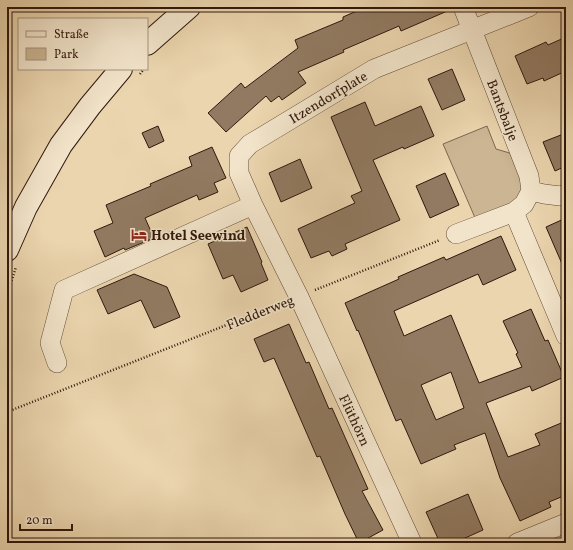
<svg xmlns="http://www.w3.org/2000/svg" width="573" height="550" viewBox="0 0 573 550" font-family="Vollkorn,serif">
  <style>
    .green { fill: #cbb593; stroke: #7d6650 }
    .building { fill: #917a61; stroke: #2f180d; fill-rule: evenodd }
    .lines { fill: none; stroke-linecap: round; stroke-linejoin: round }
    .street-casing { stroke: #5e4735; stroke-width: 20 }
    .secondary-casing { stroke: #2f180d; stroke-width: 24 }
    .path { stroke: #2f180d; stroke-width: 2.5; stroke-dasharray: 1 2; stroke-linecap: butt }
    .street { stroke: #f2e4ca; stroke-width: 19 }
    .secondary { stroke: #f2e4ca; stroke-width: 22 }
    .labels { text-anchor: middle; stroke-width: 3; stroke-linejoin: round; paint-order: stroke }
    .street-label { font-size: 14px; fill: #2f180d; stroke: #f2e4ca }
    .poi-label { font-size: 14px; font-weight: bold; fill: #2f180d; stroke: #f2e4ca; text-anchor: start }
  </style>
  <rect width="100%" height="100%" fill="#ebd5ae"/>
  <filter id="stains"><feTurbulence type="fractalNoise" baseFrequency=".005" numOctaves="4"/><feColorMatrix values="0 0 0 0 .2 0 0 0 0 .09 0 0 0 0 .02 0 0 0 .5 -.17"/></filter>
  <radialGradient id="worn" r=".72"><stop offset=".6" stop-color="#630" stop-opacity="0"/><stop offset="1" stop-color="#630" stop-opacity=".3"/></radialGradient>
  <path class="green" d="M487 126 496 149 513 154 523 179 522 193 515 205 476 220 443 144Z"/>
  <path class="building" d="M366 7H452V9L401 31 399 26 343 50 344 52 298 72 306 83 282 100 279 96 271 102 266 96 226 132 208 113 241 83 245 88 298 48 295 40 343 20V17Z
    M566 37V71L544 81 543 78 527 84 515 56 546 42 548 45Z
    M452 69 465 100 442 110 428 79Z
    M365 102 375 126 421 106 434 136 404 149 403 147 373 160 400 220 345 244 347 249 332 256 329 251 311 258 298 229 355 203 351 196 362 191 331 117Z
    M158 126 164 141 149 148 142 133Z
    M566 133V166L555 171 543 142Z
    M212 147 226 178 214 183 218 192 199 200 197 195 145 218 154 238 125 250 124 248 105 257 94 231 113 223 106 205 151 186 150 184 192 166 189 157Z
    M300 159 312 188 281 202 269 173Z
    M445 173 459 205 430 218 416 186Z
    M566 218V273L546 227Z
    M247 227 262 262 261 263 268 280 241 292 233 275 223 279 208 244Z
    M501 236 516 270 483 285 478 274 394 311 404 336 451 315 479 383 522 367 516 354 518 353 503 321 531 309 545 341 548 340 564 377 532 391 530 386 486 403 508 457 540 445 535 434 566 421V495L549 502 551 507 520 521 500 478 485 433 454 445 456 449 421 464 401 419 396 421 358 330 357 331 345 303 399 279 398 277 444 257 446 260ZM451 372 464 408 436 420 421 385Z
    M134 274 167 287 180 317 154 328 141 300 108 314 97 290Z
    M289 324 306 363 309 362 329 409 332 408 368 489 362 491 383 530 359 543 345 514 320 456 317 457 274 358 264 362 254 339Z
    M468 494 483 530 454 543H440L426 512Z"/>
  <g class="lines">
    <defs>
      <path id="street" d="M463 7 529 176 531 191
        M531 191 524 204 514 212 566 336
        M531 191 544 194 560 196 566 194
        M456 234 514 212
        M57 363 50 343 64 290 253 205
        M412 543 299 297 253 205 239 173V156L250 144 374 69 529 7
        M517 543 566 523"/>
      <path id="secondary" d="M147 44 189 7
        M7 250 26 207 61 145 90 106 121 69"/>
    </defs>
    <use href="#street" class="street-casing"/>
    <use href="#secondary" class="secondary-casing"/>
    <path class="path" d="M208 11 215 7
      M140 74 144 69
      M315 290 440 240
      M7 295 16 267
      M7 412 282 303"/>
    <use href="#street" class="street"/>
    <use href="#secondary" class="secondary"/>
  </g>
  <defs>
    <symbol id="hotel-bare" viewBox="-9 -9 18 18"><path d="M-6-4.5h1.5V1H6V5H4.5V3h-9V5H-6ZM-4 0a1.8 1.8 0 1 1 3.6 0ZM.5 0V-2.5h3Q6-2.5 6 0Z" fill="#8f2418" stroke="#f2e4ca" stroke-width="2.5" paint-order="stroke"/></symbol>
  </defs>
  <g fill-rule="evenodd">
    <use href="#hotel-bare" x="128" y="224" width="22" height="22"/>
  </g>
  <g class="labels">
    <g class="street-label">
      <text transform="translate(328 97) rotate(-31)" y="5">Itzendorfplate</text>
      <text transform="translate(503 110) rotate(69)" y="5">Bantsbalje</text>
      <text transform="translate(260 312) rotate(-22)" y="5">Fledderweg</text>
      <text transform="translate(355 420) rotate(65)" y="5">Flüthörn</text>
    </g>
    <g class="poi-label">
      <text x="151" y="240">Hotel Seewind</text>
    </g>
  </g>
  <rect width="573" height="550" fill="none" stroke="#ebd5ae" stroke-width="24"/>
  <rect x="8" y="8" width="557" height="534" fill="none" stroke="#2f180d" stroke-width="2"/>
  <rect x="12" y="12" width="549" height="526" fill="none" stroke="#2f180d"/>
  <rect x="18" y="18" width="130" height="52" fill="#f2e4ca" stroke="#a4927e"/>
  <rect x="26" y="31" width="20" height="6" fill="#f2e4ca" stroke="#a4927e"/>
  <text x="54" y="38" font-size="12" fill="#2f180d">Straße</text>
  <rect x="26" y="48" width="20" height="12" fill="#cbb593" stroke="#a4927e"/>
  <text x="54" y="58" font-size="12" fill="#2f180d">Park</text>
  <path d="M20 524v6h52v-6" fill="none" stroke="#2f180d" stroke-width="2"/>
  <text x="26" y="524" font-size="12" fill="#2f180d" stroke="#f2e4ca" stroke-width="3" paint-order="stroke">20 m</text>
  <rect width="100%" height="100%" filter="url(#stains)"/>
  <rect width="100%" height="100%" fill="url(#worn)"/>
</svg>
